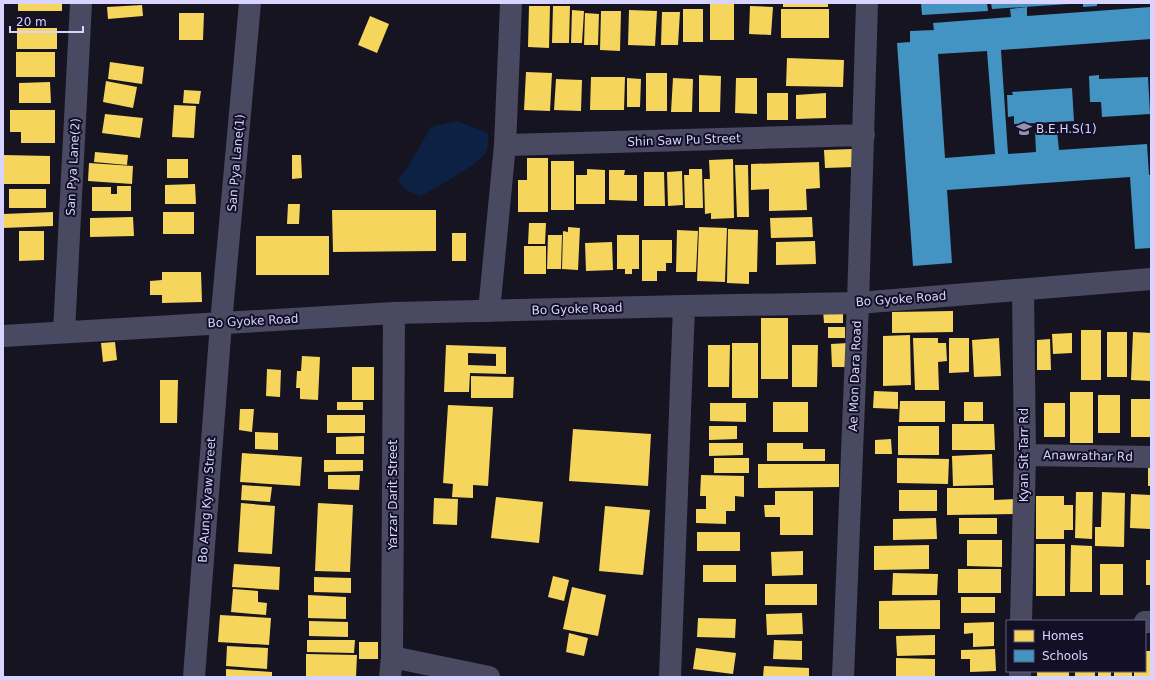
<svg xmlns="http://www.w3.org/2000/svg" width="1154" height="680" viewBox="0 0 1154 680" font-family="'DejaVu Sans',sans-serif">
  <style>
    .water { fill: #0d2144 }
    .homes { fill: #f6d55c; fill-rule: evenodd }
    .schools { fill: #4393c3; fill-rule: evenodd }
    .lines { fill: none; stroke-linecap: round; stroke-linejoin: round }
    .minor { stroke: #4a4962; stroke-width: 22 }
    .labels { text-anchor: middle; stroke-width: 4; stroke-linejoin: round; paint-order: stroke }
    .poi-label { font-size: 12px; fill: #d9d4ff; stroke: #130f26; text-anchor: start }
    .street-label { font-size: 12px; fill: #d9d4ff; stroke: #130f26 }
  </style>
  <rect width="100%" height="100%" fill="#161421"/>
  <path class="water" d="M457 121 488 133C488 140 489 146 486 152 480 164 435 188 421 196L406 190 398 180 409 165 431 127Z"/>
  <path class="homes" d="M18 3H62V11H18Z
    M710 3H734V40H710Z
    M783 3H828V7H783Z
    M142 5 143 16 108 19 107 7Z
    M529 6H550L549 48 528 47Z
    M553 6H570L569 43H552Z
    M750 6 773 7 771 35 749 34Z
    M683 9H703V42H683Z
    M781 9H829V38H781Z
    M572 10 584 11 582 43H571Z
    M629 10 657 11 655 46 628 45Z
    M601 11H621L620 51 600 50Z
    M662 12H680L678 45H661Z
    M179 13H204L203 40H179Z
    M585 13 599 14 598 45H584Z
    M370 16 389 24 377 53 358 45Z
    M17 28H57V49H17Z
    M16 52H55V77H16Z
    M787 58 844 60 843 87 786 86Z
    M110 62 144 67 142 84 108 79Z
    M526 72 552 73 550 111 524 110Z
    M646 73H667V111H646Z
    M699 75 721 76 720 112H699Z
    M591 77H625L624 110H590Z
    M627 78 641 79 640 107H627Z
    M673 78 693 79 692 112H671Z
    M736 78H757V114L735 113Z
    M556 79 582 80 581 111 554 110Z
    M106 81 137 87 133 108 103 102Z
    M50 82 51 103H19V83Z
    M184 90 201 91 199 104 183 103Z
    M767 93H788V120H767Z
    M826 93V118L796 119V95Z
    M174 105 196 106 194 138 172 137Z
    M10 110H55V143H21V132H10Z
    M105 114 143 118 140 138 102 133Z
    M853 149 854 167 825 168 824 150Z
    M95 152 128 155 127 165 94 162Z
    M3 155 50 156V184H3Z
    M292 155H301L302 178 292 179Z
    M527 158H548V212H518V180H527Z
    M167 159H188V178H167Z
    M733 159 734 218 711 219V213L705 214 704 179H710L709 160Z
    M551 161H574V210H551Z
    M819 162 820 188 806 189 807 210 769 211V189L751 190V164Z
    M89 163 133 166 132 184 88 181Z
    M735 165H748L749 217H737Z
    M587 169 605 170V204H576V175H587Z
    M689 169H702L703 208H685L684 175H689Z
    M609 170H625L624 175H637V201L609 200Z
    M682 171 683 205 668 206 667 172Z
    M644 172H664L665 206H644Z
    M195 184 196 204H165V185Z
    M117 186H131V211H92V187H111V194H117Z
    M9 189H46V208H9Z
    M288 204H300L299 224H287Z
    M332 210H436V251L333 252Z
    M53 212V226L3 228V214Z
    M163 212H194V234H163Z
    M133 217 134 236 90 237V218Z
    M812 217 813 237 771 238 770 218Z
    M529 223H546L545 244H528Z
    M568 227 580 228 578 270 562 269 563 231 568 232Z
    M699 227 727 228 725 282 697 281Z
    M728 229 758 230 757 272H749V284L727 283Z
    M677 230 698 231 696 272H676Z
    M19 231H44V260L19 261Z
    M452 233H466V261H452Z
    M548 235H562L561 269H547Z
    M617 235H639V269H632V274H625V269H617Z
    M256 236H329V275H256Z
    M642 240H672V263H666V271H657V281H642Z
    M815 241 816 264 776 265V242Z
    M612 242 613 270 586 271 585 243Z
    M524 246H546V274H524Z
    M162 272H201L202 302 162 303V295H150V281L162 280Z
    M823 310H843V323H824Z
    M953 311V332L892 333V312Z
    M761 318H788V379H761Z
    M828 327H845V338H828Z
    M1081 330H1101V380H1081Z
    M1107 332H1127V377H1107Z
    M1133 332 1151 333V381L1131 380Z
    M1072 333V353L1053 354 1052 334Z
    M910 335 911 385 883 386V336Z
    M913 338H938V343H946L947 361 938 362 939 390H915Z
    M949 338H969V372L949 373Z
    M999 338 1001 376 974 377 972 340Z
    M1050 339 1051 370H1037V340Z
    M115 342 117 360 103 362 101 343Z
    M732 343H758V398H732Z
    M848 343 849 367H832L831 344Z
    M446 345 506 347V374L470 373 469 392H444ZM468 353 496 354V366L468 365Z
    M708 345H730L729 387H708Z
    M792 345H818L817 387H792Z
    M302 356 320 357 318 400 300 399V388H296L297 371H301Z
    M352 367H374V400H352Z
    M267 369 281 370 280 397 266 396Z
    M471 376 514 377 513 398H471Z
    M160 380H178L177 423H160Z
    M874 391 898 392V409L873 408Z
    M1070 392H1093V443H1070Z
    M1098 395H1120V433H1098Z
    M1131 399H1150V437H1131Z
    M900 401H945V422H899Z
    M337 402H363V410H337Z
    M773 402H808V432H773Z
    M964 402H983V421H964Z
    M710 403H746V422L710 421Z
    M1044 403H1065V437H1044Z
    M448 405 493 407 488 486 473 485V498L452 497 453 484 443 483Z
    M240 409H254L252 432 239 430Z
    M327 415H365V433H327Z
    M952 424H994L995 450H952Z
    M709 426H737V439L709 440Z
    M898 426H939V455H898Z
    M573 429 651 434 648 486 569 481Z
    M255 432 278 433V450L255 449Z
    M364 436V454H336V437Z
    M891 439 892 454H875V440Z
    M709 443H743V455L709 456Z
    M767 443H803V449H825V461H767Z
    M242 453 302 457 300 486 240 482Z
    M992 454 993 485 953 486 952 456Z
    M714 458H749V473H714Z
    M897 458 949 459 948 484 897 483Z
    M324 460H363V471L324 472Z
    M758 464H839V487L758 488Z
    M1148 467H1151V486H1148Z
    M328 475H360L359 490 328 489Z
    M701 475 744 476V497L735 496V511H726V524L696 523V509H706V496H700Z
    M242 485 272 487 270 502 241 500Z
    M947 488H994V500L1017 499V514L947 515Z
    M899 490H937V511H899Z
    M775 491H813V535H780V517H765L764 505H775Z
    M1076 492H1093L1092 539 1075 538Z
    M1102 492 1125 493 1124 547 1095 546V527H1101Z
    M1131 494 1150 495V529L1130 528Z
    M1036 496H1064V505H1073V530H1064V539H1036Z
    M496 497 543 502 539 543 491 538Z
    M434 498 458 499 457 525 433 524Z
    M241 503 275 506 272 554 238 552Z
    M318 503 353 505 350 572 315 571Z
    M605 506 650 510 643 575 599 571Z
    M936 518 937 539 893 540V519Z
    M959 518H997V534H959Z
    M697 532H740V551H697Z
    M967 540H1002V567L967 566Z
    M1036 544H1065V596H1036Z
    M929 545V569L874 570V546Z
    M1071 545 1092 546V592H1070Z
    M803 551V575L772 576 771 552Z
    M1146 560H1151V585H1146Z
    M234 564 280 567 279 590 232 587Z
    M1100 564H1123V595H1100Z
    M703 565H736V582H703Z
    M958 569H1001V593H958Z
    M893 573 938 574 937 595H892Z
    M553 576 569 580 564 601 548 597Z
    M314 577 351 578V593L314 592Z
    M765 584H817V605H765Z
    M572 587 606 595 598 636 563 629Z
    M233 589 258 591V602L267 603 266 615 231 612Z
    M308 595 346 597V619L308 618Z
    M961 597H995V613H961Z
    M940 600V629H879V601Z
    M802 613 803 634 767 635 766 614Z
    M220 615 271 618 269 645 218 642Z
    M698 618 736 619 735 638 697 637Z
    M309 621 348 622V637L309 636Z
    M994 622V646L973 647V633L964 634V623Z
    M569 633 588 638 584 656 566 652Z
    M935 635V655L897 656 896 636Z
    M307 640H355L354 653 307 652Z
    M774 640 802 641V660L773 659Z
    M359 642H378V659H359Z
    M227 646 268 648 267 669 226 666Z
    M696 648 736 653 733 674 693 669Z
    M995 649 996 671 970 672V659H961V650Z
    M1145 651H1151V677H1134V671H1145Z
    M306 654 357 655 356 677H306Z
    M896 658 935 659V677H896Z
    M764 666 809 668V677H763Z
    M226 669 272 672V677H226Z
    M1037 671H1069V677H1037Z
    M1075 671H1095V677H1075Z
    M1098 671H1111V677H1098Z
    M1114 671H1132V677H1114Z"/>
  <path class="schools" d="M921 3H987L988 11 922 15Z
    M991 3H1069V4L992 9Z
    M1083 3H1097V6L1083 7Z
    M1027 7V16L1151 7V39L1001 50 1008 154 1036 152 1035 132 1057 131 1059 150 1147 144 1149 175H1151V248L1135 249 1130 177 947 190 952 263 913 266 897 43 910 42V31L934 30 933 23 1011 17 1010 9ZM987 51 995 154 945 158 938 54Z
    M1099 75V79L1148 77 1150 114 1102 117 1101 102H1090L1089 76Z
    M1072 88 1074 121 1014 124V116L1008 117 1007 95H1013L1012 92Z"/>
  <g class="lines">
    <path class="minor" d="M505 145 864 135
      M489 311 505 145 511 3
      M64 332 81 3
      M3 336 394 313 684 306 858 303 1151 279
      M1025 455 1151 457
      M1021 621 1025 455 1023 290
      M1145 622H1151
      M392 657 489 677
      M194 677 221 323 250 3
      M390 677 392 657 394 313
      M670 677 684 306
      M843 677 858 303 867 3
      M1020 677V671"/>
  </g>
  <defs>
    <symbol id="school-bare" viewBox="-9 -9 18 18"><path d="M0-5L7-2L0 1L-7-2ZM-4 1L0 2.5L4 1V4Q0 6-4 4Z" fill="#9591b1" stroke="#130f26" stroke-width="2.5" paint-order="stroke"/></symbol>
  </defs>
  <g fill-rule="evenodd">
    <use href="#school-bare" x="1013" y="118" width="22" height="22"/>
  </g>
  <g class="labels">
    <g class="poi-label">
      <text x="1036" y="133">B.E.H.S(1)</text>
    </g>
    <g class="street-label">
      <text transform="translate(684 140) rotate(-2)" y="4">Shin Saw Pu Street</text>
      <text transform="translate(236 163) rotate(-85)" y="4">San Pya Lane(1)</text>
      <text transform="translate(73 167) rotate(-87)" y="4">San Pya Lane(2)</text>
      <text transform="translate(901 299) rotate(-4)" y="4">Bo Gyoke Road</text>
      <text transform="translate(577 309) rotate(-2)" y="4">Bo Gyoke Road</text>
      <text transform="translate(253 321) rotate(-3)" y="4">Bo Gyoke Road</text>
      <text transform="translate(855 376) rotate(-88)" y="4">Ae Mon Dara Road</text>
      <text transform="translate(1024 455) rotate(-90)" y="4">Kyan Sit Tarr Rd</text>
      <text transform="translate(1088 456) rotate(1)" y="4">Anawrathar Rd</text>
      <text transform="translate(393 495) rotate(-90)" y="4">Yarzar Darit Street</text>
      <text transform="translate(207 500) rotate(-86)" y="4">Bo Aung Kyaw Street</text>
    </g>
  </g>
  <rect width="1154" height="680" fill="none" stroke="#d9d4ff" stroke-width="8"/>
  <rect x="1006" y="620" width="140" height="52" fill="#130f26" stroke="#625e7d"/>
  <rect x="1014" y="630" width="20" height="12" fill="#f6d55c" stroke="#625e7d"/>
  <text x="1042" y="640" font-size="12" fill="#d9d4ff">Homes</text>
  <rect x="1014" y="650" width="20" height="12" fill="#4393c3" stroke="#625e7d"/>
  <text x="1042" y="660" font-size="12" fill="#d9d4ff">Schools</text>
  <path d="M10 26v6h73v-6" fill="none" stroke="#d9d4ff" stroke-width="2"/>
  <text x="16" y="26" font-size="12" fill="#d9d4ff" stroke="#130f26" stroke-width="3" paint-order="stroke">20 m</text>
</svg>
